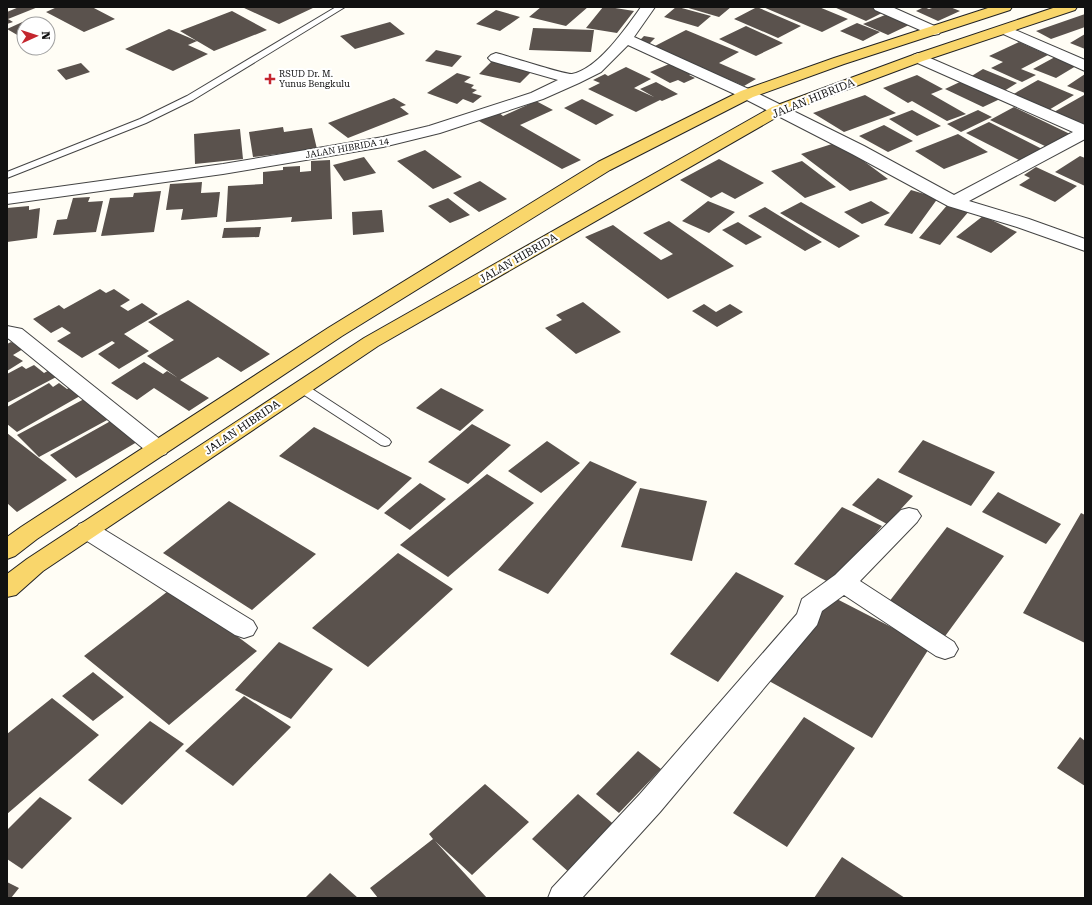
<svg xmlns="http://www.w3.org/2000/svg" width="1092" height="905" viewBox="0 0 1092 905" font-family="'Roboto Serif',serif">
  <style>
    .building { fill: #5a524d }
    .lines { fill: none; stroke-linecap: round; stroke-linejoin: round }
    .service-casing { stroke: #444; stroke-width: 2 }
    .minor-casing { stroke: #444; stroke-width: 2 }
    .primary-casing { stroke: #222; stroke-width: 2 }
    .service { fill: #fff; fill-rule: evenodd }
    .minor { fill: #fff; fill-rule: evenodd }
    .primary { fill: #f9d66b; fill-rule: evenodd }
    .poi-dot { fill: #c4262e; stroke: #fff; stroke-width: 1.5 }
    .labels { text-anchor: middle; stroke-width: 4; stroke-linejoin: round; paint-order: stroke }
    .far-poi-label { font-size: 9px; fill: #111; stroke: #fff; text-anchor: start }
    .far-street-label { font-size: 9px; fill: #111; stroke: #fff }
    .street-label { font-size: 11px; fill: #111; stroke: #fff }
  </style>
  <rect width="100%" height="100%" fill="#fffdf5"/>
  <path class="building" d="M19 7H38L8 19 13 22 7 24V12Z
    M57 7H92L115 19 84 32 46 12Z
    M242 7H315L279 24Z
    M541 7H588L566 26 529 17Z
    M603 7H609L634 11 617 33 586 28Z
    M676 7H678L711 16 698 27 664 17Z
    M685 7H731L719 17Z
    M757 7 801 26 778 38 734 19Z
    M763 7H819L848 19 822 32Z
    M834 7H876L886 11 866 21Z
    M924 7 929 9 935 7H950L960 11 938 21 916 11Z
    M496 10 520 17 500 31 476 24Z
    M232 11 267 30 214 51 180 31Z
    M1085 14V27L1051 39 1036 31Z
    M885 15 909 25 888 35 863 24Z
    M29 19 38 24H24V34L19 36 7 29Z
    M390 22 405 34 355 49 340 36Z
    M857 23 880 32 863 41 840 31Z
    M746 26 783 43 756 56 719 39Z
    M533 28 594 30 591 52 529 50Z
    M169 29 197 41 188 45 208 54 173 71 125 49Z
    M686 30 739 52 719 63 756 79 744 86 653 47Z
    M1085 34V49L1070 43Z
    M644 36 655 38 649 44 638 42Z
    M1019 42 1048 55 1021 69 1036 75 1022 82 991 68 1003 62 989 56Z
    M436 50 462 56 452 67 425 61Z
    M1055 57 1076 66 1056 78 1033 69Z
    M492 61 533 70 520 83 479 74Z
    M674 62 695 73 689 75 695 78 684 83 678 80 670 83 650 72Z
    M81 63 90 72 66 80 57 70Z
    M626 67 651 79 634 88 654 97 640 89 656 82 678 94 662 101 660 100 636 112 588 89 600 83 593 80 605 74 608 76Z
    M983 69 1017 83 1004 91 970 77Z
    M457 73 471 77 464 82 474 85 471 88 477 90 472 93 482 96 473 103 463 99 457 104 427 93Z
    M1085 74V93L1067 86Z
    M917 75 943 89 931 94 966 114 947 121 912 101 908 103 883 88Z
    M1038 80 1074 95 1047 111 1010 96Z
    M962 81 1000 99 983 107 945 89Z
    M865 95 896 113 844 132 813 113Z
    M1084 95 1085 126 1054 112Z
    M394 98 406 105 400 107 409 114 348 138 328 123Z
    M582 99 614 115 596 125 564 108Z
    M536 101 553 110 520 125 581 160 562 169 479 121 498 112 503 116Z
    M1014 107 1070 134 1047 147 990 120Z
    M912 110 941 126 917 136 889 119Z
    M978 110 992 117 961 132 947 124Z
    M989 122 1046 151 1023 162 966 133Z
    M884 125 913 141 888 152 859 136Z
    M283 127 284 132 312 128 317 149 253 157 249 132Z
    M240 129 243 159 195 164 194 134Z
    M958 134 988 152 944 169 915 151Z
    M838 142 888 179 850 191 801 154Z
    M425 150 462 177 433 189 397 161Z
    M1080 156 1085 158V186L1055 172Z
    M364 157 376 173 344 181 333 165Z
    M719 159 764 183 735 199 722 192 711 198 680 180Z
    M330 160 332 219 291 222 292 217 226 222 228 186 263 184V172L283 170V167L300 166V172L311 171V161Z
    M802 161 836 187 805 198 771 171Z
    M1036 167 1077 186 1055 202 1019 185 1030 178 1024 175Z
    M480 181 507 199 479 212 453 193Z
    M202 182 201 193 220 192 217 217 181 220 183 209 166 210 170 184Z
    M911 190 938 198 912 234 884 225Z
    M161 191 154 232 101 236 110 198 133 197 134 193Z
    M90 197 88 202 103 201 96 232 53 235 57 220 67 219 73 198Z
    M448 198 470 215 450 223 428 206Z
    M708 201 735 212 709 233 682 221Z
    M871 201 890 213 862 224 844 212Z
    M801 202 860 236 839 248 780 213Z
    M949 203 970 210 940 245 919 238Z
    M29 206V210L40 208 37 238 7 242V208Z
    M765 207 822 242 805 251 748 216Z
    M382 210 384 232 353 235 352 212Z
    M983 216 1017 232 991 253 956 237Z
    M669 221 734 266 668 299 585 237 613 225 661 260 673 254 643 233Z
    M738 222 762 237 746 245 722 230Z
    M261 227 259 237 222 238 224 228Z
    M100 289 106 293 114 289 130 300 120 306 128 311 142 303 158 314 124 334 149 351 119 369 98 354 115 343 112 341 82 358 57 341 71 333 62 327 51 333 33 319 59 305 64 309Z
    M188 300 270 354 241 372 218 357 180 380 209 398 189 411 154 388 137 400 111 383 144 362 163 374 167 371 178 378 147 356 174 340 148 322Z
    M583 302 621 332 576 354 545 328 562 320 556 315Z
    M704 304 716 312 730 304 743 312 717 327 692 311Z
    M11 342 23 349 13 355 23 361 7 371V344Z
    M34 365 44 373 53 368 60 375 7 403V374L22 366 26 369Z
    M49 383 53 387 59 383 67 389 76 384 87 392 17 432 7 424V407Z
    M441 388 484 410 460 431 416 408Z
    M86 398 109 419 39 457 17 435Z
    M116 418 142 439 76 478 50 455Z
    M472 424 511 445 468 484 428 462Z
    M314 427 358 450 412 478 378 510 279 456Z
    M7 433 67 480 17 512 7 503Z
    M923 440 995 472 971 506 898 472Z
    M547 441 580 463 541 493 508 471Z
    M590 461 637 482 548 594 498 570Z
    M487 474 534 503 448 577 400 545Z
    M878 478 913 496 887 524 852 505Z
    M420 483 446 499 410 530 384 513Z
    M640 488 707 501 692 561 621 547Z
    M998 492 1061 524 1046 544 982 512Z
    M229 501 316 554 252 610 163 553Z
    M842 507 882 526 834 585 794 564Z
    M1081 513 1085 515V643L1023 613Z
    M947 527 1004 556 943 639 885 607Z
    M398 553 453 589 368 667 312 628Z
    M736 572 784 596 718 682 670 654Z
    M172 588 257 651 169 725 84 656Z
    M831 596 930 647 872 738 769 681Z
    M279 642 333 669 291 719 235 690Z
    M93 672 124 697 93 721 62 696Z
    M244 696 291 727 233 786 185 751Z
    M52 698 99 735 7 814V734Z
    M804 717 855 748 787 847 733 813Z
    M150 721 184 744 122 805 88 780Z
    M1080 737 1085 741V786L1057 768Z
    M638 751 661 769 619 813 596 794Z
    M485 784 529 822 472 875 435 841 487 898H378L370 888 433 839 429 834Z
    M578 794 617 827 571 874 532 839Z
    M40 797 72 818 22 869 7 859V830Z
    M842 857 905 898H814Z
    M330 873 358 898H305Z
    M7 882 19 888 11 898H7Z"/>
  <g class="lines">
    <defs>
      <path id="service" d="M336 7H345L193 100 146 123 7 178V172L140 119 187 96Z
        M302 384 306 385 389 439 391 442 389 445 385 446 381 445 298 391 296 388 298 385Z"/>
      <path id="minor" d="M641 7H655L634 37 753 91 864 146 954 195 1073 132 913 61 910 58 913 55 918 53 923 55 1085 125V139L969 201 1029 219 1085 239V251L1017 227 948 206 852 154 741 97 628 45 601 72 579 83 543 99 440 133 383 147 223 174 7 204V194L223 164 383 137 429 126 531 93 558 80 491 61 488 58 491 55 496 53C508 56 566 75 572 74 598 69 626 28 641 7Z
        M873 7H892L939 28 941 31 939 34 934 35 929 34 875 10Z
        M1006 26 1085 60V71L1001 33 999 30 1001 27Z
        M7 326 22 329 166 444 169 449 166 454 158 457 150 454 9 339 7 338Z
        M909 508 917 510 921 516 917 522 860 581 954 642 958 649 954 656 945 659 936 656 844 595 822 611 817 625 660 812 582 898H548L552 888 640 794 797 614 802 599 835 575 901 510Z
        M87 521 95 524 253 621 257 628 253 635 244 638 235 635 79 536 75 530 79 524Z"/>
      <path id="primary" d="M991 7H1012L1010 10 844 64 753 97 610 170 342 336 37 539 15 556 7 559V537L21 527 328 328 598 162 741 91 834 58Z
        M1056 7H1077L1075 10 923 61 784 113 378 346 43 571 16 595 7 597V574L27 559 364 338 772 107 913 55Z"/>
    </defs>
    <use href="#service" class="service-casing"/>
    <use href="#minor" class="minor-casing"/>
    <use href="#primary" class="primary-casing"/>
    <use href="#service" class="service"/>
    <use href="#minor" class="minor"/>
    <use href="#primary" class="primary"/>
  </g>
  <path class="poi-dot" d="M268 73h4v4h4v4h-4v4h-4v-4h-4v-4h4z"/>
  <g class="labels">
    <g class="far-poi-label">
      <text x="279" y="77">RSUD Dr. M.<tspan x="279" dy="10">Yunus Bengkulu</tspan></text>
    </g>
    <g class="far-street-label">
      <text transform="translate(347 148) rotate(-10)" y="3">JALAN HIBRIDA 14</text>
    </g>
    <g class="street-label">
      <text transform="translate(813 98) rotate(-22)" y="4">JALAN HIBRIDA</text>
      <text transform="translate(518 258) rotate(-30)" y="4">JALAN HIBRIDA</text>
      <text transform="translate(242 427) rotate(-34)" y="4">JALAN HIBRIDA</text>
    </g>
  </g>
  <rect width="1092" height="905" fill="none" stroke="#111111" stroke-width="16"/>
  <g transform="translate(36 36) rotate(87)"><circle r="19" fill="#ffffff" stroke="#a0a0a0"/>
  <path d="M0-3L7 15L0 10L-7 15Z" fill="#c4262e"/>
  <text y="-6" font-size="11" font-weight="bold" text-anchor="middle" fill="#111111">N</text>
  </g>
</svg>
